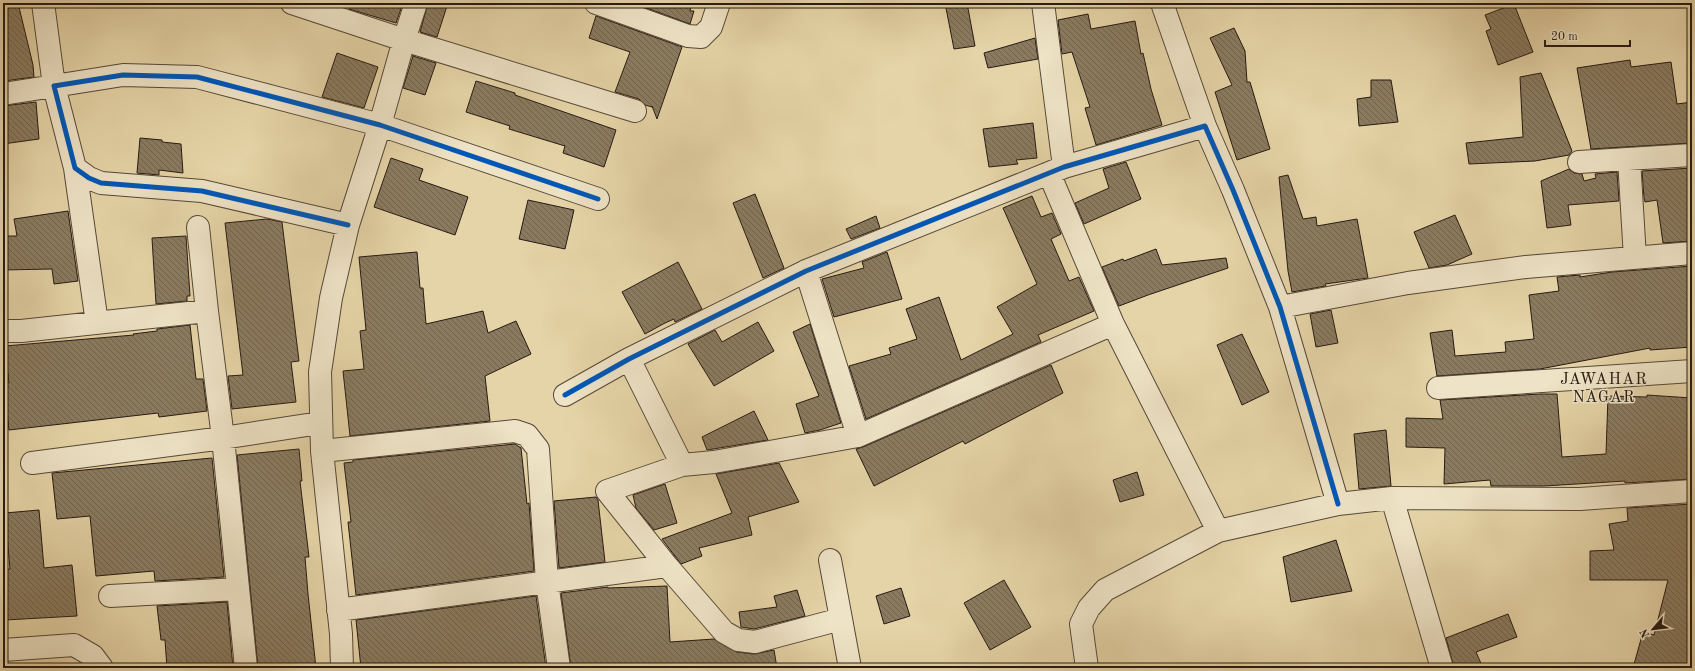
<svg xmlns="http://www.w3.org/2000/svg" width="1695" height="671" viewBox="0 0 1695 671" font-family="'Old Standard TT',serif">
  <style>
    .building { fill: url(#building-back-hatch); stroke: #271a13 }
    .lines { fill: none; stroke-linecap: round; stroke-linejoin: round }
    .minor-casing { stroke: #564838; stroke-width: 24 }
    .minor { stroke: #eee3c6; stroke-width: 22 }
    .cycleway-casing { stroke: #eee3c6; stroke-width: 8 }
    .cycleway { stroke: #0057b8; stroke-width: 5 }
    .labels { text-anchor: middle; stroke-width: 3; stroke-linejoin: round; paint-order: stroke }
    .neighbourhood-label { font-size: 16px; letter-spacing: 1px; fill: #271a13; stroke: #eee3c6 }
  </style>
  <defs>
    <pattern id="building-back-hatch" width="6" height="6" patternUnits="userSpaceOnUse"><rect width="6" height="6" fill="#8a7b60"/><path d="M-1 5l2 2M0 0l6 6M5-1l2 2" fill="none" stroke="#71644e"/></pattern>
  </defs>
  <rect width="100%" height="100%" fill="#e5d4a7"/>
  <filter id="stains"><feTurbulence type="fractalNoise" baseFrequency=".005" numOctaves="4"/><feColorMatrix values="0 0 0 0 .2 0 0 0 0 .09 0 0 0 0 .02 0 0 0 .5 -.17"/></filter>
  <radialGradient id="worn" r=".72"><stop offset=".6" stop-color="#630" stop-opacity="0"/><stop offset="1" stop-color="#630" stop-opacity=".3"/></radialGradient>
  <path class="building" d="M3 3H18L33 65 34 77 4 81Z
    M350 3H403L396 23 349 9Z
    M428 3H448L437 37 420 32Z
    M633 3H692L690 11H694L690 24Z
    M945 3H967L975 46 954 49Z
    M1514 4 1533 52 1498 65 1486 31 1491 29 1485 15Z
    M1088 14 1091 29 1135 21 1141 54 1143 53 1151 89 1162 125 1096 145 1085 108 1090 107 1072 52 1062 54 1058 20Z
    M596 16 682 47 657 119 652 106V107L645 105 639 99 615 92 630 52 589 38Z
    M1234 28 1245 51 1247 82H1250L1270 149 1237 160 1215 92 1232 85 1210 38Z
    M1035 38 1038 59 988 68 984 53Z
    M337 53 378 67 364 108 322 97Z
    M413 56 436 63 425 95 403 88Z
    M1630 60 1631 67 1671 62 1677 104 1692 102V143L1591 149 1577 68Z
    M1541 73 1572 151 1569 155 1535 161 1469 164 1466 143 1523 137 1520 77Z
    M1371 80H1391L1398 122 1359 126 1357 99 1371 97Z
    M476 81 515 93V95L616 130 604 167 563 153 565 146 509 129 510 126 466 112Z
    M36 102 39 139 3 144V106Z
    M1033 123 1037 158 1016 160 1018 164 989 167 983 129Z
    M140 138 162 140V142L181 144 183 173 159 170V175L137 173Z
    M391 158 423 169 419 180 468 197 455 235 374 207Z
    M1126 162 1141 199 1084 224 1075 203 1109 188 1103 169Z
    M1692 168V241L1663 243 1657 200 1645 202 1644 198 1642 171Z
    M1569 169 1574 173 1582 174 1584 181 1596 178 1595 174 1617 172 1619 201 1568 205 1571 225 1547 228 1541 181Z
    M1288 175 1303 219 1316 217 1317 226 1357 219 1368 278 1325 284 1326 286 1292 292 1288 271 1279 177Z
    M755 194 784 268 763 278 733 203Z
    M1032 196 1041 217 1052 213 1061 234 1051 239 1069 281 1079 277 1094 311 1038 335 1041 342 866 419 849 366 891 354 889 348 917 339 906 309 939 297 961 360 1013 334 997 307 1037 284 1003 208Z
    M528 200 574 210 565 249 519 239Z
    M68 211 78 281 54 284 52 269 3 270V236H17L14 219Z
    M1455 215 1472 254 1447 265 1429 268 1414 232Z
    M876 216 880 228 851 239 846 229Z
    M267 219 282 222 299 361 291 362 296 402 232 409 228 376 243 375 225 223Z
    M186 236 190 296H187V301L156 304 152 238Z
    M1156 249 1162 265 1226 258 1228 268 1148 295 1119 306 1102 267 1123 259 1124 261Z
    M417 252 420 288H423L426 324 483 311 488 333 516 321 531 354 485 376 490 421 350 436 343 371 364 369 360 331 366 330 359 257Z
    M887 252 902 299 834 317 822 279 864 268 862 262Z
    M678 262 702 309 675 322 674 319 665 323 645 334 622 292Z
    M1692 266V347L1650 350V348L1540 369 1437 376 1430 333 1452 330 1455 356 1506 352 1505 342 1534 339 1529 295 1559 291 1557 277 1580 275V277L1612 272Z
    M1331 310 1338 343 1316 347 1310 314Z
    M758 322 774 351 714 386 688 344 715 330 722 342Z
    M810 324 841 423 820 430 805 433 796 404 819 396 793 332Z
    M190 325 196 379H203L207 411 159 417 158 413 9 430 4 383H9L5 346 134 335 133 334 157 331V329Z
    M1242 334 1269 392 1242 405 1217 345Z
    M1051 365 1063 393 965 444 963 441 874 486 856 449 863 447Z
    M1540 394H1557L1562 457 1606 454 1608 396 1647 397V395L1692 398V479L1625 483V481L1544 486H1491L1490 480 1444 484 1445 448 1406 447V418L1443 419 1440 400Z
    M754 411 768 440 707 450 702 437Z
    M1386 430 1391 486 1359 489 1354 434Z
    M515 444 521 448 527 504 529 503 534 571 356 595 348 522H351L344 463 353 462V460Z
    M299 449 302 481H300L309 557H305L308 594 316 668H258L237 455Z
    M212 458 224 577 155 581 154 571 96 576 90 516 57 519 52 473Z
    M779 463 799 502 748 517 752 535 699 548 702 556 681 564 662 539 732 513 716 474Z
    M1137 472 1144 495 1120 502 1113 480Z
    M665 484 677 523 654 530 636 508 633 495Z
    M596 497 598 500 605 562 559 568 554 501Z
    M1692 504V668H1633L1643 632 1654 635 1668 580H1590V551L1614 550 1609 524 1628 521 1627 508Z
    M39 510 44 568 72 565 77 616 5 620 3 601V570L10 569 5 513Z
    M1336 540 1352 591 1291 602 1283 557Z
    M1004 580 1031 627 990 650 964 603Z
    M667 586 670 642 714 639 737 652 754 654 774 650 777 668H571L561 593 608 587V588Z
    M901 588 910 616 884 624 876 596Z
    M797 590 805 616 754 629 741 627 739 612 777 607 774 596Z
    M536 596 546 668H361L356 620Z
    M227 602 233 668H167L165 640H161L157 606Z
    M1508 614 1517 637 1476 652 1483 668H1454L1446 638Z"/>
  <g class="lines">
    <defs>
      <path id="minor" d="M292 3 404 40 635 111
        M596 3 688 36 701 37 711 27 719 3
        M1043 3 1064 167
        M1162 3 1205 126
        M3 94 54 86 43 3
        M1629 159 1635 258
        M1579 162 1692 155
        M75 168 97 323
        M348 225 202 191 101 183 89 178 75 168 54 86 123 75 197 77 380 125 598 199
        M198 227 207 311 223 438 246 668
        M806 271 858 436
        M1280 307 1408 283 1526 267 1692 253
        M1113 324 1218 531
        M3 331H21L207 311
        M629 359 682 465 714 462 858 436 1113 324 1049 173
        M1438 388 1692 371
        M565 395 629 359 806 271 1064 167 1205 126 1233 190 1280 307 1338 504
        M322 451 515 431 527 435 538 449 547 582 559 668
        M32 463 223 438 320 423
        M682 465 607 491 667 566 724 632 738 640 755 642 841 619 850 668
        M1392 498 1442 668
        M830 560 841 619
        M110 596 238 589
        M338 610 667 566
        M3 650 74 645 93 656 102 668
        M342 668 341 634 322 451 320 372 331 298 348 225 380 125 404 40 416 3
        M1087 668 1081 624 1089 608 1105 590 1218 531 1338 504 1392 498 1580 499 1692 491"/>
    </defs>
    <use href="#minor" class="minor-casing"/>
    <use href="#minor" class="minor"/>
    <defs>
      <path id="cycleway" d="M348 225 202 191 101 183 89 178 75 168 54 86 123 75 197 77 380 125 598 199
        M565 395 629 359 806 271 1064 167 1205 126 1233 190 1280 307 1338 504"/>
    </defs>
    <use href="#cycleway" class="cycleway-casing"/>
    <use href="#cycleway" class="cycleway"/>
  </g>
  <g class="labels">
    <g class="neighbourhood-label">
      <text x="1604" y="384">JAWAHAR<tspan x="1604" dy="18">NAGAR</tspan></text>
    </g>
  </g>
  <rect width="1695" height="671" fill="none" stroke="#e5d4a7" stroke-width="16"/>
  <rect x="4" y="4" width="1687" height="663" fill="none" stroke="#271a13" stroke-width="2"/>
  <rect x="8" y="8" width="1679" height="655" fill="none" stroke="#271a13"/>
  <g transform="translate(1653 629) rotate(242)" stroke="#eee3c6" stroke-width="3" paint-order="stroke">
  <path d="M0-3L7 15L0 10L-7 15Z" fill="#271a13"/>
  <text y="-6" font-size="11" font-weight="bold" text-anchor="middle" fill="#271a13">N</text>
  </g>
  <path d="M1545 40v6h85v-6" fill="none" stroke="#271a13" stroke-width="2"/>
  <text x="1551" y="40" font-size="12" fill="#271a13" stroke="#eee3c6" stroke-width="3" paint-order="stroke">20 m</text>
  <rect width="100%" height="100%" filter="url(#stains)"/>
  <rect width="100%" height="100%" fill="url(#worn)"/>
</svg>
